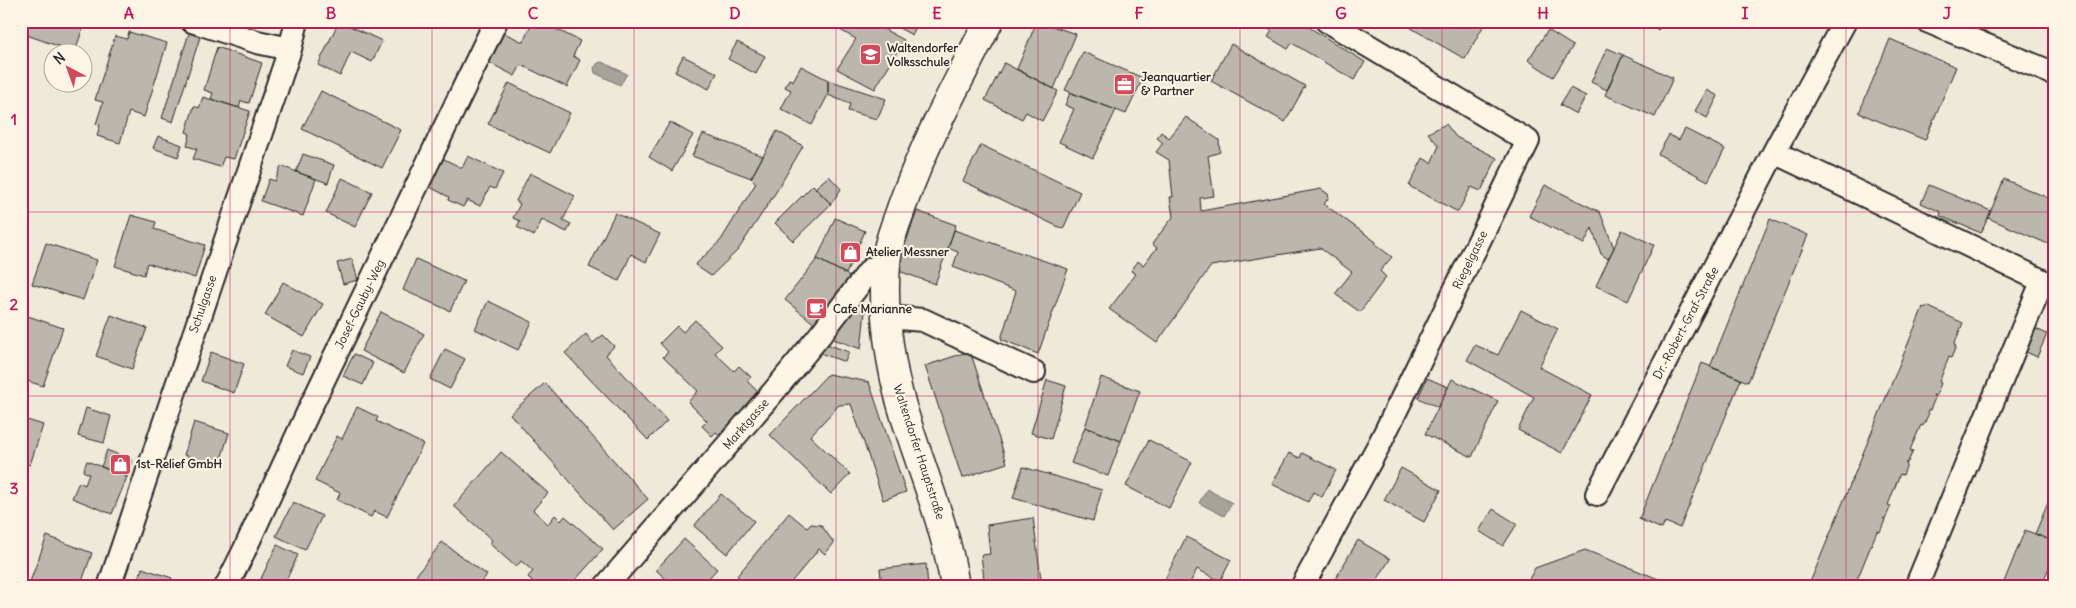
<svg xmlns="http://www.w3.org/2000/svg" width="2076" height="608" viewBox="0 0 2076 608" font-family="Delius,sans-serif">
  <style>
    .water { fill: #a6a399; stroke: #75736d }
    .building { fill: #bcb7ac; stroke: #2b2b2b }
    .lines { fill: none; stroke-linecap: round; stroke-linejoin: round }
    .street-casing { stroke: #2b2b2b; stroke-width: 26 }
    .secondary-casing { stroke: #2b2b2b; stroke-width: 31 }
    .street { stroke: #fcf5e5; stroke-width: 22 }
    .secondary { stroke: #fcf5e5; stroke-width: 28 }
    .grid { fill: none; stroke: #c2185b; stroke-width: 1; stroke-opacity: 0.55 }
    .labels { text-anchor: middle; stroke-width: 4; stroke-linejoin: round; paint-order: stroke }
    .poi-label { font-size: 12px; font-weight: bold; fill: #2b2b2b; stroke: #fcf5e5; text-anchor: start }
    .street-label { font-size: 12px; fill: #2b2b2b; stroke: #fcf5e5 }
    .neatline { fill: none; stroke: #c2185b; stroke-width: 2 }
    .grid-label { font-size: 16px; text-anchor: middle; font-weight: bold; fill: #c2185b }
  </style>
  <rect width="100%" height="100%" fill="#efe9da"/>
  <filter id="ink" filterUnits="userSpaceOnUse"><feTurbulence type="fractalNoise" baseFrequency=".02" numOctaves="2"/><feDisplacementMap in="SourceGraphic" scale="10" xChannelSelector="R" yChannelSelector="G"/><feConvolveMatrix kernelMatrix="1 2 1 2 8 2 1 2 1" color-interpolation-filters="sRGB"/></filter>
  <g filter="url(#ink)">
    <path class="water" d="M602 62 627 74 620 85 595 73 594 68 598 63Z
      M1207 489 1232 503 1224 516 1199 503Z"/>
    <path class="building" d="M21 21H85L75 52 21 33Z
      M339 21 382 41 372 62 351 52 340 76 318 65Z
      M533 21H540L580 41 573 56 580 60 567 87 521 65 515 76 488 62 502 32 523 42Z
      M824 21H880L878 26 904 40 875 89 837 69 856 39Z
      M886 21H919L912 35Z
      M1037 21 1076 34 1054 89 1017 69Z
      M1273 21H1299L1365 62 1354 80 1292 43 1288 49 1268 37 1272 31 1268 29Z
      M1415 21H1486L1465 59 1411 28Z
      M1647 21H1664L1658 30Z
      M1548 30 1573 46 1553 77 1528 60Z
      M129 32 167 43 144 117 129 112 120 143 97 136 100 125 96 124 103 102 95 100 115 36 127 39Z
      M189 33 200 37 173 122 162 118Z
      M1890 39 1956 67 1925 140 1859 113Z
      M737 42 765 56 756 74 728 59Z
      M1231 44 1305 86 1285 122 1211 81Z
      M217 47 262 63 249 103 241 101 239 108 211 99 213 93 204 90Z
      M1607 48 1623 55 1607 90 1591 82Z
      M1083 52 1143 78 1126 114 1065 90Z
      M1623 55 1673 78 1655 117 1605 95Z
      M683 56 717 73 709 89 675 72Z
      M1004 63 1058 91 1042 121 1026 112 1022 119 985 100Z
      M801 66 828 80V95L812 125 781 109 791 90 785 87 789 79 793 81Z
      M828 80 886 99 877 119 848 111 850 104 828 95Z
      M509 83 570 113 550 153 488 124Z
      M1570 88 1586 96 1576 114 1560 105Z
      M1707 90 1718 96 1707 118 1695 111Z
      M321 91 401 130 382 168 302 129Z
      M1070 93 1116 110 1093 158 1059 142 1074 109 1065 105Z
      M203 97 250 111 234 159 224 157 220 167 193 159 197 149 187 146 190 134 186 132 194 106 199 108Z
      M1186 117 1219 140 1220 152 1208 156 1214 196 1200 198 1201 211 1321 189 1328 194 1329 197 1324 204 1376 242V245L1392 257 1380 271 1386 277 1360 312 1335 294 1352 272 1320 248 1211 266 1157 343 1109 309 1136 274 1131 271 1138 261 1143 265 1157 248 1152 244 1173 217 1170 197H1173L1169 160 1156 152 1163 143 1157 138 1161 132 1169 138Z
      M670 122 693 135 672 171 649 157Z
      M1446 124 1456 137 1497 158 1481 191 1471 187 1458 212 1409 186 1423 158 1431 163 1439 146 1428 133Z
      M1685 129 1725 149 1708 181 1658 154 1669 135 1679 140Z
      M777 131 803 146 776 192 738 250 711 276 695 265 721 240 756 183 751 178Z
      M703 134 763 156 751 178 692 156Z
      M158 136 182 145 178 157 153 148Z
      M981 145 1080 192 1063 229 963 181Z
      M303 154 334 165 328 183 296 172Z
      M468 156 503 173 495 189 490 187 480 206 467 200 463 207 448 200 449 197 428 186 442 158 462 168Z
      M281 166 316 179 303 216 261 201 269 179 275 181Z
      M530 173 575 196 563 220 571 224 567 232 542 220 534 236 517 227 520 221 513 218 520 204 516 201Z
      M829 176 841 189 831 204 815 188Z
      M342 178 372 192 355 227 326 213Z
      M2004 179 2055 201V247L1988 218Z
      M813 185 831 204 793 241 775 223Z
      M1545 185 1600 212 1614 248 1608 259 1601 254 1592 228 1584 244 1529 216Z
      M1929 185 1991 211 1981 233 1940 216 1941 212 1921 203Z
      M917 211 956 225 935 284 896 270Z
      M615 213 660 234 646 262 631 254 619 281 589 267Z
      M131 215 156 222 154 229 205 245 195 278 147 263 144 275 115 266Z
      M835 218 865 231 846 274 817 259Z
      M1770 219 1808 235 1748 382 1710 367Z
      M954 230 1068 269 1038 354 1001 339 1016 291 953 267 958 252 948 248Z
      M1622 230 1654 245 1628 301 1596 286Z
      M46 243 97 260 83 300 32 284Z
      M352 259 358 280 343 284 337 263Z
      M416 259 464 281 450 311 403 290Z
      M817 259 846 274 853 281 816 325 785 300Z
      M283 282 323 304 304 337 265 315Z
      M488 301 532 322 518 350 475 329Z
      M1927 306 1963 323 1954 345 1956 346 1951 358 1949 357 1939 382 1941 383 1936 396 1933 395 1935 398 1930 410H1928L1927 412 1929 413 1923 426 1921 425 1910 450 1913 451 1908 462 1905 463 1907 464 1903 475 1900 474 1888 505 1891 506 1885 519 1883 518 1885 520 1880 532 1877 531 1854 587H1810L1809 585 1923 307 1926 308Z
      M851 307 865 311 861 349 828 337Z
      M1521 310 1558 329 1539 367 1592 395 1562 453 1518 430 1534 397 1467 360 1475 345 1498 355Z
      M381 312 424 334 404 373 361 351Z
      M22 314 63 328 43 386 21 379Z
      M111 315 147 328 132 369 96 356Z
      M695 320 722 346 715 353 734 371 739 366 751 377 747 381 759 393 719 435 716 432 712 436 702 426 707 421 688 402 698 391 663 357 668 352 660 343 677 326 683 332Z
      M2034 328 2047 334 2037 357 2024 351Z
      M586 334 593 343 603 335 614 346 606 355 667 421 648 440 565 353Z
      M824 343 849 352 845 362 820 353Z
      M445 349 465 359 450 389 430 379Z
      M292 350 310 357 303 373 285 366Z
      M970 351 1007 463 962 478 925 366Z
      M211 352 244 364 234 393 201 381Z
      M354 354 373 363 363 385 343 376Z
      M1702 363 1741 379 1680 528 1665 522 1662 529 1639 519Z
      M828 374 869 382 906 492 883 500 851 404 839 405 810 436 850 474 831 494 770 435Z
      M1101 377 1140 391 1121 441 1085 427Z
      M1427 378 1448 387 1438 407 1418 398Z
      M1452 379 1498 401 1472 457 1425 434Z
      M1047 380 1066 386 1051 439 1031 433Z
      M545 383 648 499 613 530 510 414Z
      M357 407 378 417 376 421 423 444 387 517 374 511 371 517 337 500 340 493 315 481 337 436 342 439Z
      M86 408 111 416 104 443 78 436Z
      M21 418 43 425 30 465 21 462Z
      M194 422 229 433 219 466 184 455Z
      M1085 427 1121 441 1108 476 1071 463Z
      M1149 440 1192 462 1169 508 1126 486Z
      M107 450 133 461 127 477 101 467Z
      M501 452 548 493 533 510 548 524 555 515 561 521 565 516 603 549 569 587H539L528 577 533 571 521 561 516 567 490 544 492 540 454 506Z
      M1289 453 1300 458 1302 453 1336 470 1322 497 1313 492 1308 502 1272 484Z
      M87 461 127 477 112 514 72 498 79 482 85 485 89 474 83 471Z
      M1023 467 1102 490 1093 521 1013 498Z
      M1401 468 1441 490 1424 522 1384 500Z
      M2055 486V542L2035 534Z
      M721 494 754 521 727 554 694 526Z
      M293 502 322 516 305 550 276 536Z
      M1493 509 1517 524 1503 546 1479 531Z
      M789 513 807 528 811 524 821 525 834 543 825 554 819 549 787 587H768L763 582 760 587H750L737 576Z
      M1033 518 1042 587H985L981 555 990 554 987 525Z
      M2025 530 2055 542V561L2052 560 2042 585 2045 587H2002Z
      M47 536 92 553 80 587H28Z
      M1186 537 1231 560 1220 581 1197 569 1188 587H1181L1165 579Z
      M684 539 717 569 708 579 712 582 708 587H675L656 570Z
      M1358 540 1390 559 1373 587H1339L1333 583Z
      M442 542 487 575 477 587H407Z
      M277 545 298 555 283 587H257Z
      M1585 550 1679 587H1525L1535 568Z
      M926 564 928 587H882L880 569Z
      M142 568 172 578 169 587H136Z
      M1107 581 1119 587H1104Z
      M861 584 862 587H834V586Z"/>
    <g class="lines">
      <defs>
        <path id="street" d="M192 21 257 42 290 49
          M1927 21 2055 74
          M1774 152 2055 287
          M887 317 923 320 1034 372
          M1597 494 1774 152 1845 21
          M109 587 290 49 297 21
          M226 587 244 551 310 408 496 21
          M605 587 775 390 820 335 871 269 885 263
          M1302 587 1381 441 1528 141 1327 21
          M1916 587 2042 282"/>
        <path id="secondary" d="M955 587C946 525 922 472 904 413 890 369 882 310 886 264 887 244 896 224 902 206 925 141 958 82 989 21"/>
      </defs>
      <use href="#street" class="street-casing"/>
      <use href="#secondary" class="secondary-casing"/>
      <use href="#street" class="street"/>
      <use href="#secondary" class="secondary"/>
    </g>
  </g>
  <path class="grid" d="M230 21V587M432 21V587M634 21V587M836 21V587M1038 21V587M1240 21V587M1442 21V587M1644 21V587M1846 21V587M21 212H2055M21 396H2055"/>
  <defs>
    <symbol id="school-square" viewBox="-11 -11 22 22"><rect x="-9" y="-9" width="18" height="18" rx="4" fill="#d1495b" stroke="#fcf5e5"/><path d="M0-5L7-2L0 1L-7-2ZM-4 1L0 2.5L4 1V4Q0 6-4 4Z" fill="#fff"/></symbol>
    <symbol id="office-square" viewBox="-11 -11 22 22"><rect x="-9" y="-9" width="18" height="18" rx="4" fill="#d1495b" stroke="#fcf5e5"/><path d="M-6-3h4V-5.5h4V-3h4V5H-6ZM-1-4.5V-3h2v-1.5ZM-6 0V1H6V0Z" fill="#fff"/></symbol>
    <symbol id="shop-square" viewBox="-11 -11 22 22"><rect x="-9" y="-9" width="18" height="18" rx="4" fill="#d1495b" stroke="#fcf5e5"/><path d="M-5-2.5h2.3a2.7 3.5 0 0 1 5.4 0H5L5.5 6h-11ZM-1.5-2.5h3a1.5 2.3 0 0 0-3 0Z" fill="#fff"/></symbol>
    <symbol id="cafe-square" viewBox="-11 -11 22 22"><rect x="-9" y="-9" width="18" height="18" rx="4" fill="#d1495b" stroke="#fcf5e5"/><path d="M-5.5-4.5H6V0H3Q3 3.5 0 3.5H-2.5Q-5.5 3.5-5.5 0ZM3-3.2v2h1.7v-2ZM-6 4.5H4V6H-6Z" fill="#fff"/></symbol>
  </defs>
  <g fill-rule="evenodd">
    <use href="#school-square" x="858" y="42" width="25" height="25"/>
    <use href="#office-square" x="1112" y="72" width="25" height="25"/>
    <use href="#shop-square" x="838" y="240" width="25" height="25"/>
    <use href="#cafe-square" x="804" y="296" width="25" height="25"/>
    <use href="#shop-square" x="108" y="452" width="25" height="25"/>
  </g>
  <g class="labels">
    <g class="poi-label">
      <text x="887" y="52">Waltendorfer<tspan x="887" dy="14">Volksschule</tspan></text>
      <text x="1141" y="81">Jeanquartier<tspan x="1141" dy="14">&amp; Partner</tspan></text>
      <text x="866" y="256">Atelier Messner</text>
      <text x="833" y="313">Cafe Marianne</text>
      <text x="136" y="468">1st-Relief GmbH</text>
    </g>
    <g class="street-label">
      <text transform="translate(1470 260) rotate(-64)" y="4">Riegelgasse</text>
      <text transform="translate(203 304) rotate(-71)" y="4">Schulgasse</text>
      <text transform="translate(360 304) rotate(-64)" y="4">Josef-Gauby-Weg</text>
      <text transform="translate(1686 323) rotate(-62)" y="4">Dr.-Robert-Graf-Straße</text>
      <text transform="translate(746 424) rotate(-49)" y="4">Marktgasse</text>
      <text transform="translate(919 452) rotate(72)" y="4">Waltendorfer Hauptstraße</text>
    </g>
  </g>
  <rect width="2076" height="608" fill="none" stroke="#fcf5e5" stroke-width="55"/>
  <g transform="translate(68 68) rotate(319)"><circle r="24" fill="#fcf5e5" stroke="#a8a49b"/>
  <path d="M0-4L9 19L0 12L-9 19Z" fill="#d1495b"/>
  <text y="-8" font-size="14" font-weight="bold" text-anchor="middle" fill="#2b2b2b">N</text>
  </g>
  <rect x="28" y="28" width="2020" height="552" class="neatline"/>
  <g class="grid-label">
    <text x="129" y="19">A</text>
    <text x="331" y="19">B</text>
    <text x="533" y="19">C</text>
    <text x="735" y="19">D</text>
    <text x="937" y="19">E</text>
    <text x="1139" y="19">F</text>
    <text x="1341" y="19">G</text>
    <text x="1543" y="19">H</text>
    <text x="1745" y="19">I</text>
    <text x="1947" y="19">J</text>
    <text x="14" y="125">1</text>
    <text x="14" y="310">2</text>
    <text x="14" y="494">3</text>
  </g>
</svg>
